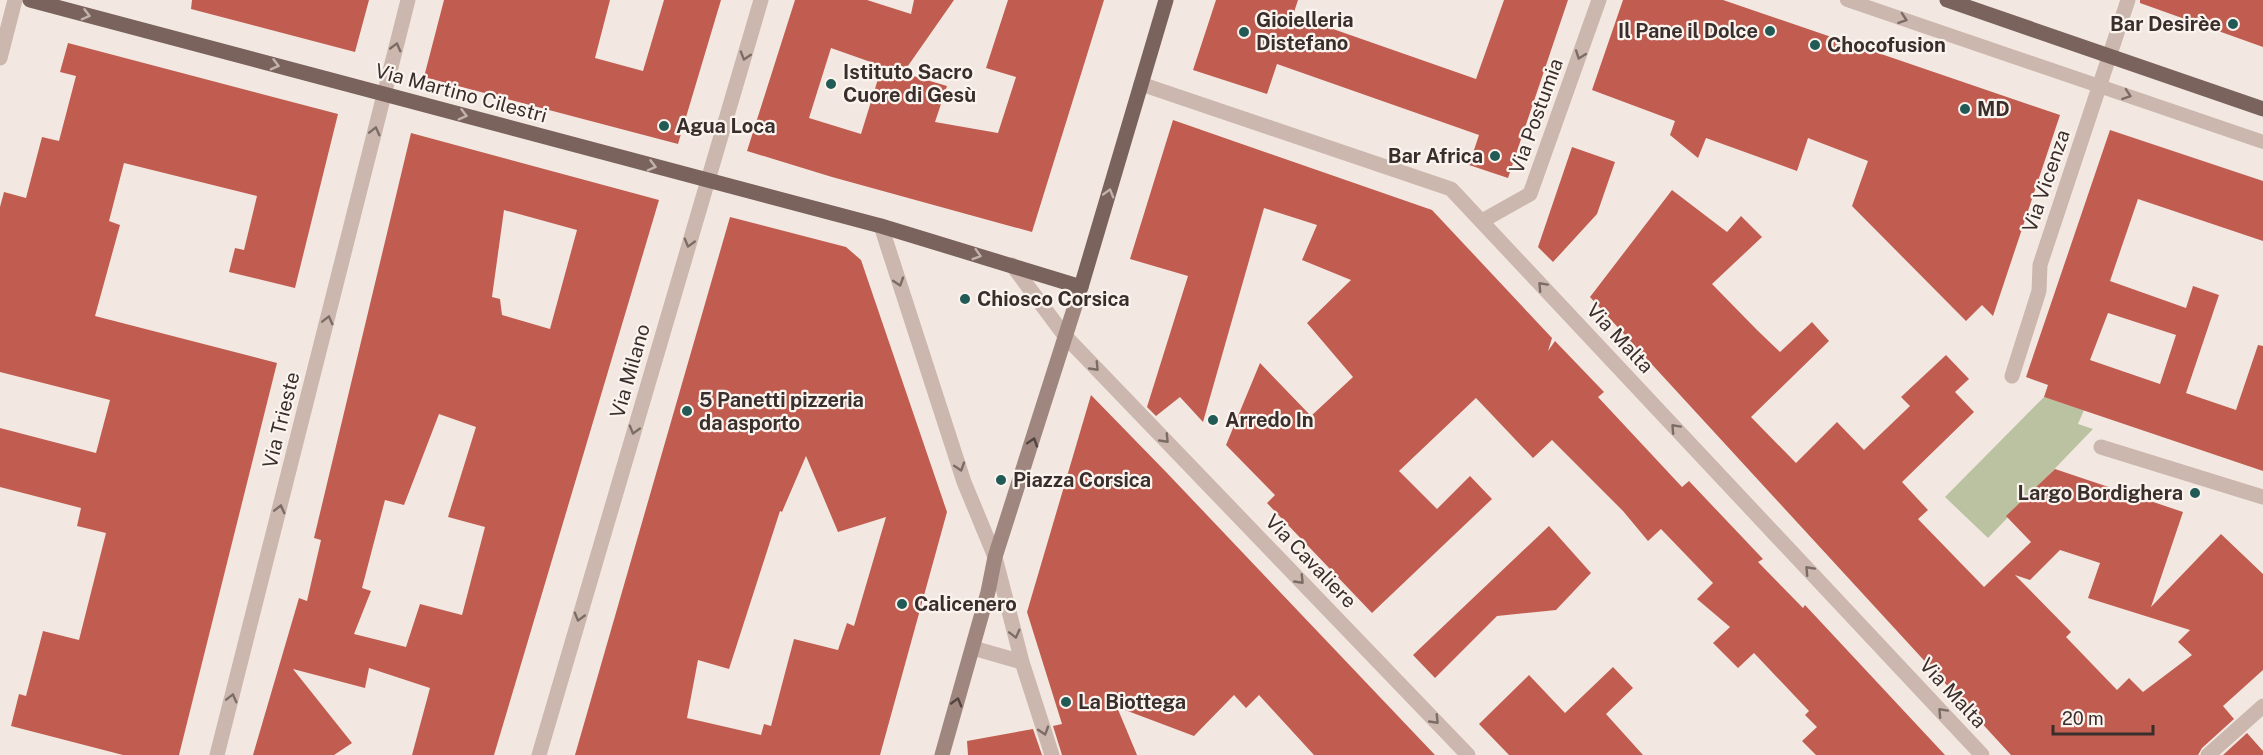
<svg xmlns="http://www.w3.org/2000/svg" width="2263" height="755" viewBox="0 0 2263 755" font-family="'Public Sans',sans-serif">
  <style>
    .green { fill: #bbc2a1 }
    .building { fill: #c15d50; fill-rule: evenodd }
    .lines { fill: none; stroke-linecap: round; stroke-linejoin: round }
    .service { stroke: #cbb7ad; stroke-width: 14 }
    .minor { stroke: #cbb7ad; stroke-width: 15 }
    .tertiary { stroke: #cbb7ad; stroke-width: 15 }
    .secondary { stroke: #9f867e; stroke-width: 15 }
    .primary { stroke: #7b635d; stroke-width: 15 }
    .oneway { stroke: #c1b2ad }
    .oneway2 { stroke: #7b6c66 }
    .oneway3 { stroke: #524440 }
    .poi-dot { fill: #225a56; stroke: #faf3ee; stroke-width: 2 }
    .labels { text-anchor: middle; stroke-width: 4.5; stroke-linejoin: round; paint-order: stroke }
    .poi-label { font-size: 20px; font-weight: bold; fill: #392e2b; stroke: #faf3ee; text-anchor: start }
    .street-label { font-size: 20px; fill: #392e2b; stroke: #faf3ee }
  </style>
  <rect width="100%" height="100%" fill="#f3e8e1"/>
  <path class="green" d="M2044 397 2084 410 2078 424 2093 429 1988 538 1945 497Z"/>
  <path class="building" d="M192 0H369L355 52 191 9Z
    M444 0H610L595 58 643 71 664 0H721L678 144 424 77Z
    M795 0H867L911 14 914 0H954L903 73 947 86 935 122 998 133 1016 77 986 68 1008 0H1104L1032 232 832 177 747 151ZM831 48 882 66 861 134 809 118Z
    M1216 0H1298L1293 15 1476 79 1504 0H1568L1508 178 1469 165 1479 135 1277 64 1267 94 1193 70Z
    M1623 0H1723L2060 115 1993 316 1982 305 1966 321 1852 206 1868 161 1808 138 1797 171 1706 138 1698 158 1670 135 1675 121 1592 90Z
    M2140 0H2263V47L2140 3Z
    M68 43 338 114 295 288 229 272 235 248 244 250 257 196 124 163 109 221 120 225 95 316 277 363 179 755H123L11 726 19 694 26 696 43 631 79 640 106 533 77 526 81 508 0 487V428L96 453 110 400 0 372V207L4 192 26 198 42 137 59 141 76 76 60 72Z
    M1173 120 1432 210 1552 338 1548 351 1555 341 1604 392 1598 397 1682 487 1689 481 1763 559 1758 562 1803 608 1805 605 1945 755H1816L1802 741 1817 727 1805 715 1809 711 1754 653 1738 668 1713 643 1730 627 1697 599 1713 583 1661 529 1648 541 1623 511 1552 440 1533 458 1476 398 1399 471 1437 509 1470 476 1492 499 1372 613 1267 503 1275 495 1226 445 1260 363 1311 416 1353 377 1307 323 1351 280 1302 260 1317 225 1264 208 1203 422 1180 397 1156 416 1147 407 1188 276 1130 259Z
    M2110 130 2263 181V241L2138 199 2110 281 2186 308 2193 286 2219 295 2186 393 2236 410 2258 345 2263 346V471L2044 397 2048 385 2026 377ZM2108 313 2176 335 2160 384 2090 360Z
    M411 133 659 200 494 755H412L430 688 369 668 365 688 293 669 352 743 334 755H253L299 598 307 601 321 540 314 538ZM504 210 577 230 550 329 502 315 500 299 492 297ZM439 414 476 427 448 517 485 527 462 615 420 604 406 647 354 634 371 591 362 588 385 500 404 505Z
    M1572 147 1615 162 1597 214 1553 262 1538 247Z
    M1672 190 1727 232 1741 216 1762 237 1712 284 1757 330 1780 352 1812 322 1829 341 1751 417 1796 463 1837 422 1864 450 1910 406 1901 397 1946 355 1969 379 1955 392 1974 412 1902 482 1928 510 1918 519 1984 587 2031 542 2006 516 2055 469 2183 512 2151 607 2221 534 2263 574V670L2223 706 2234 719 2202 748 2198 755H2011L1590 297ZM2060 550 2100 563 2088 598 2190 630 2178 642 2192 655 2143 692 2129 678 2117 690 2066 637 2071 632 2015 575 2030 580Z
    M730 217 846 247 861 260 947 512 880 755H575ZM806 456 838 532 886 517 854 626 847 623 838 650 794 639 771 726 764 724 761 735 687 718 698 660 729 669 780 511 782 512Z
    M1091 395 1167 473 1435 755H1314L1259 695 1246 708 1234 695 1194 736 1117 707 1137 755H1062L1053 726 1062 724 1027 612Z
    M1549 526 1591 573 1556 610 1497 616 1435 678 1413 655Z
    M1613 667 1633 688 1606 714 1643 755H1509L1479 724 1529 675 1565 713Z
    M1033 729 1042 755H968L967 741Z
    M2247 733 2263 751V755H2223Z"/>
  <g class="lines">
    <path class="service" d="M1847 0 2263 142"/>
    <path class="minor" d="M0 58 15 0
      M1141 84 1451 189 1982 755
      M1482 221 1530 194 1599 0
      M1012 265 1065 336 1468 755
      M2012 376 2039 291 2040 265 2128 0
      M2101 447 2263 497
      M217 755 408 0
      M539 755 761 0
      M2208 755 2263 706"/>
    <path class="tertiary" d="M881 226 964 482 995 557 1022 662 1052 755
      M973 648 1022 662"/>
    <path class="secondary" d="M942 755 988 592 995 557 1081 287"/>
    <path class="primary" d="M30 0 881 226 1081 287 1166 0
      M1947 0 2263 109"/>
  </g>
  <defs><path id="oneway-chevron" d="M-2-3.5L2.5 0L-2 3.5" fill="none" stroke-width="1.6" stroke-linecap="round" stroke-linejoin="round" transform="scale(1.5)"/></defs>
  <g class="oneway">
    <use href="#oneway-chevron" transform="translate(86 15) rotate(15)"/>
    <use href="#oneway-chevron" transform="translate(275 65) rotate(15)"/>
    <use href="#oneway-chevron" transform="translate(463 115) rotate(15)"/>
    <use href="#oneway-chevron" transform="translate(652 166) rotate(15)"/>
    <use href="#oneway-chevron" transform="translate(1109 193) rotate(-74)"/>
    <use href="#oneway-chevron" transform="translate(977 255) rotate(17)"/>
  </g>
  <g class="oneway2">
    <use href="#oneway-chevron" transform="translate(1903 19) rotate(19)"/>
    <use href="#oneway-chevron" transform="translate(396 47) rotate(-75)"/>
    <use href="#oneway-chevron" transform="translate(1580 55) rotate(110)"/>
    <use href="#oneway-chevron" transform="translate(745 56) rotate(107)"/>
    <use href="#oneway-chevron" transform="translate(2127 95) rotate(19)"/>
    <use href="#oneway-chevron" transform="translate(375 131) rotate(-76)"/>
    <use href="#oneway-chevron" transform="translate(689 243) rotate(106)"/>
    <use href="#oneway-chevron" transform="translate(899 282) rotate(72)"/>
    <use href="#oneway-chevron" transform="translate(1542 286) rotate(-133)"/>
    <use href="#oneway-chevron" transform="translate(328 320) rotate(-76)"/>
    <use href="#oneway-chevron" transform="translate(1095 367) rotate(46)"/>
    <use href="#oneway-chevron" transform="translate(1675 428) rotate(-133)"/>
    <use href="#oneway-chevron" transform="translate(634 430) rotate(106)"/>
    <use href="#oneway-chevron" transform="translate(1165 439) rotate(46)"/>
    <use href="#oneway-chevron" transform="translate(960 467) rotate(72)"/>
    <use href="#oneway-chevron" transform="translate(280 509) rotate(-76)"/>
    <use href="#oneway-chevron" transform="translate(1809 570) rotate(-133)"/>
    <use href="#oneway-chevron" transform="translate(1300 580) rotate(46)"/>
    <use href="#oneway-chevron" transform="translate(579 617) rotate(106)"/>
    <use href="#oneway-chevron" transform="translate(1015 634) rotate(76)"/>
    <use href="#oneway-chevron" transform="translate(232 698) rotate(-76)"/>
    <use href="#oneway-chevron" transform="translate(1942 712) rotate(-133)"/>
    <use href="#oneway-chevron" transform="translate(1435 720) rotate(46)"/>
    <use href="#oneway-chevron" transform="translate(1044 731) rotate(72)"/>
  </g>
  <g class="oneway3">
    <use href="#oneway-chevron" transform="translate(1033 442) rotate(-72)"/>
    <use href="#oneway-chevron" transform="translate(957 702) rotate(-74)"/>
  </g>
  <g class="poi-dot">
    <circle cx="2233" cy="24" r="6"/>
    <circle cx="1770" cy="31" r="6"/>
    <circle cx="1244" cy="32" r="6"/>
    <circle cx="1815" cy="45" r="6"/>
    <circle cx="831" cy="84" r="6"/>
    <circle cx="1965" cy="109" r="6"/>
    <circle cx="664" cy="126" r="6"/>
    <circle cx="1495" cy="156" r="6"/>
    <circle cx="965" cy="299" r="6"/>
    <circle cx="687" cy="411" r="6"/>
    <circle cx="1213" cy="420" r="6"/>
    <circle cx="1001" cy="480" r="6"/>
    <circle cx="2195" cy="493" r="6"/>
    <circle cx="902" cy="604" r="6"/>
    <circle cx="1066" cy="702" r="6"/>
  </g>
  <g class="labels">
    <g class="poi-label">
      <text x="1256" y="27">Gioielleria<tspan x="1256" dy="23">Distefano</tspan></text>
      <text x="2221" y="31" text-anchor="end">Bar Desirèe</text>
      <text x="1758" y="38" text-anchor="end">Il Pane il Dolce</text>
      <text x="1827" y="52">Chocofusion</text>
      <text x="843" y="79">Istituto Sacro<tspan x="843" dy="23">Cuore di Gesù</tspan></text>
      <text x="1977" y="116">MD</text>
      <text x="676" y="133">Agua Loca</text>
      <text x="1483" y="163" text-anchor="end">Bar Africa</text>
      <text x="977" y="306">Chiosco Corsica</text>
      <text x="699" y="407">5 Panetti pizzeria<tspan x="699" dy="23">da asporto</tspan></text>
      <text x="1225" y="427">Arredo In</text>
      <text x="1013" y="487">Piazza Corsica</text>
      <text x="2183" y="500" text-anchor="end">Largo Bordighera</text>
      <text x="914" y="611">Calicenero</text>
      <text x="1078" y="709">La Biottega</text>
    </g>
    <g class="street-label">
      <text transform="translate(461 93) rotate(15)" y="7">Via Martino Cilestri</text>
      <text transform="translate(1536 116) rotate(-70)" y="7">Via Postumia</text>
      <text transform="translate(2046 181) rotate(-71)" y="7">Via Vicenza</text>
      <text transform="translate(1620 338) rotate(47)" y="7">Via Malta</text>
      <text transform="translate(630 371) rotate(-74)" y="7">Via Milano</text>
      <text transform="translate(281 420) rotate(-76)" y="7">Via Trieste</text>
      <text transform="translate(1311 561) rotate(46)" y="7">Via Cavaliere</text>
      <text transform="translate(1953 693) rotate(47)" y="7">Via Malta</text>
    </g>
  </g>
  <path d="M2053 725v9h100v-9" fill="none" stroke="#392e2b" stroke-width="3"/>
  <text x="2062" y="725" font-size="18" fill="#392e2b" stroke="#faf3ee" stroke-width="4.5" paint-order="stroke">20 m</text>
</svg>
